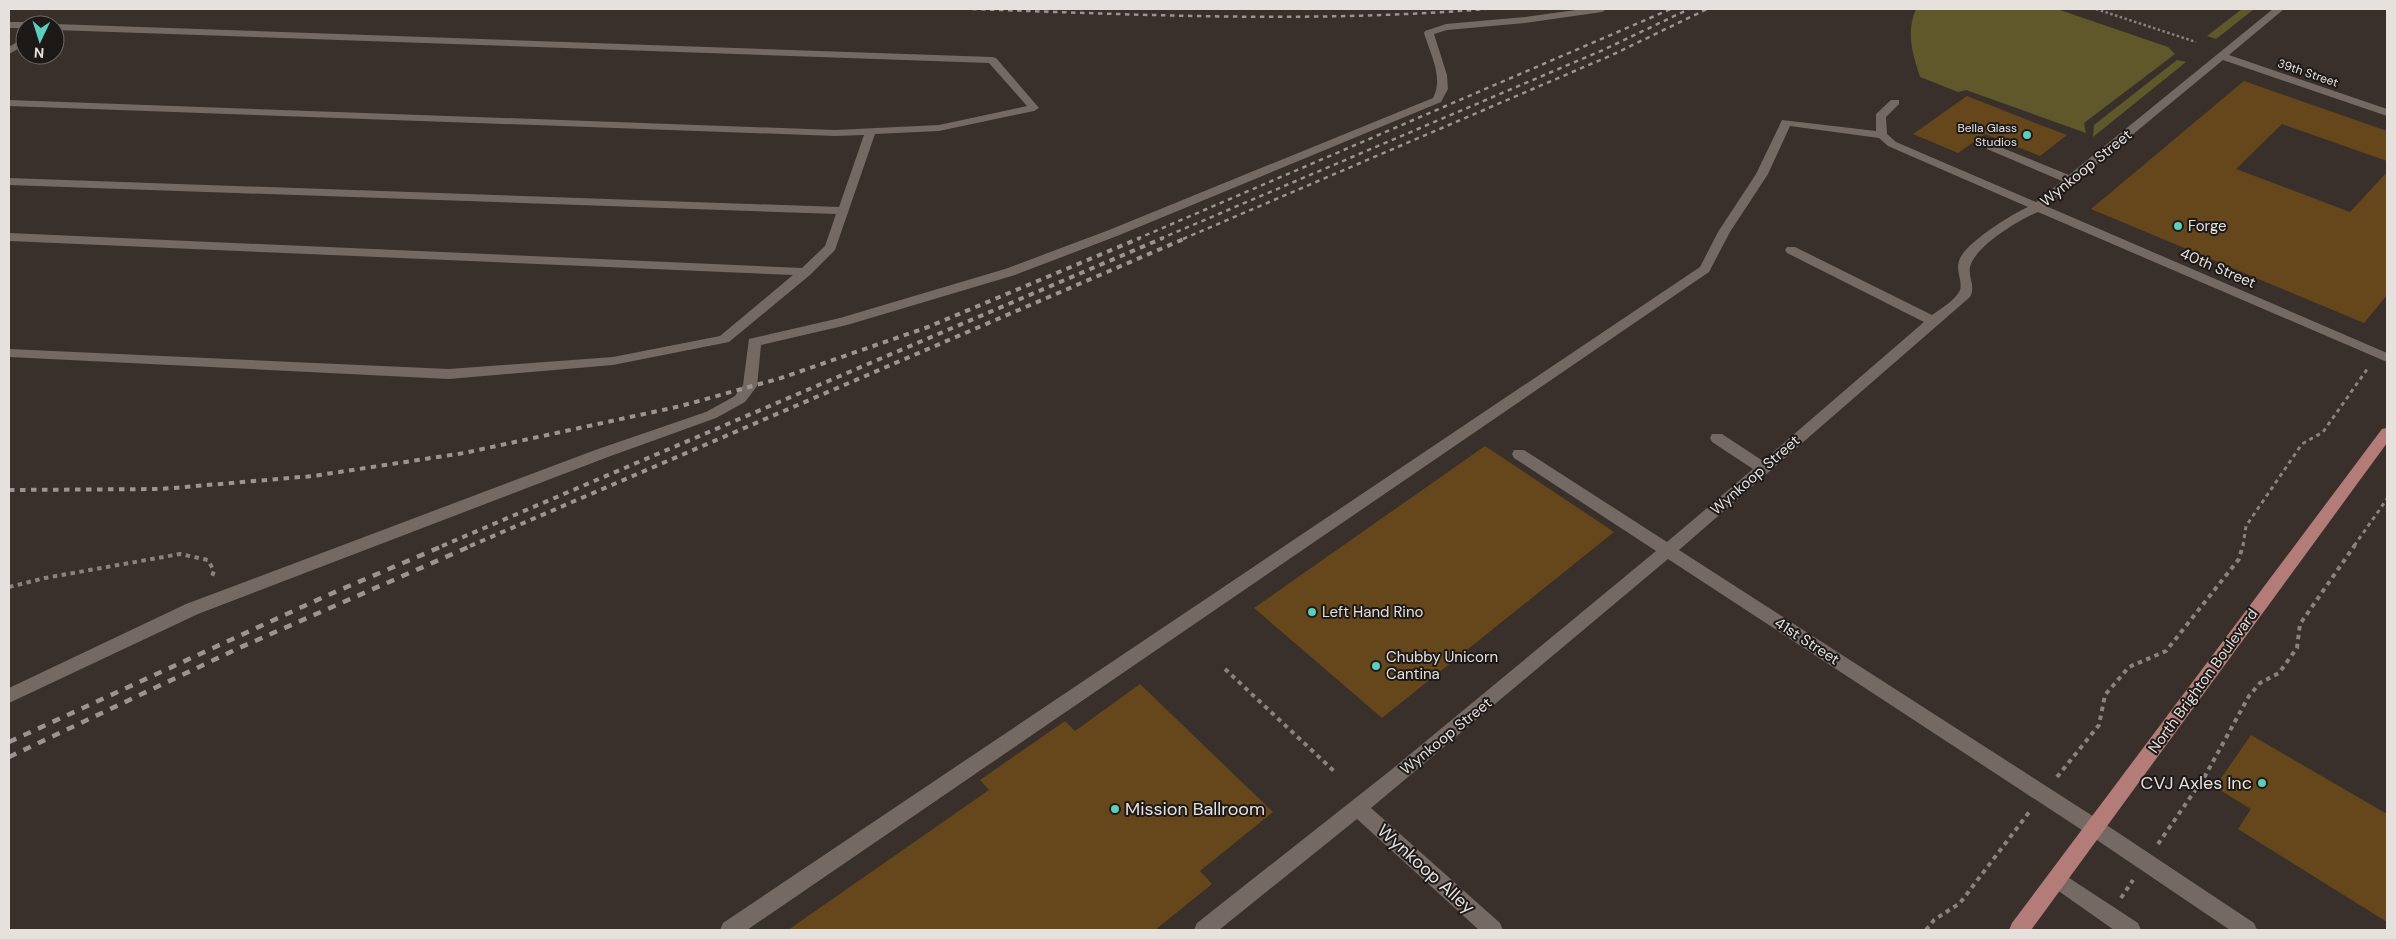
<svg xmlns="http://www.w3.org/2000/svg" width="2396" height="939" viewBox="0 0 2396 939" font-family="'DM Sans',sans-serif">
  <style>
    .green { fill: #5f582b }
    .building { fill: #65471b }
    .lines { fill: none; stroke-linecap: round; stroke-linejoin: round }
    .path-far2 { stroke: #8a827e; stroke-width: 2.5; stroke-dasharray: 2.5 2.5; stroke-linecap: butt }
    .path-far1 { stroke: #8a827e; stroke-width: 3; stroke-dasharray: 4 4; stroke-linecap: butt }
    .path { stroke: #8a827e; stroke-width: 4; stroke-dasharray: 4.5 4.5; stroke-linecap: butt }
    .minor { fill: #746963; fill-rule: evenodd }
    .major { fill: #b47c79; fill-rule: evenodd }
    .rail-far2 { stroke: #9c9491; stroke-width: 2.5; stroke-dasharray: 4.5 4.5; stroke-linecap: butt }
    .rail-far1 { stroke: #9c9491; stroke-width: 4; stroke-dasharray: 5.5 5.5; stroke-linecap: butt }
    .rail { stroke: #9c9491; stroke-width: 4.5; stroke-dasharray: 8 8; stroke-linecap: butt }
    .poi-dot { fill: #5ccebb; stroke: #1d1917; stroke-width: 2 }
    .labels { text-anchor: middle; stroke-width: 4; stroke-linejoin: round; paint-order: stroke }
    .far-street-label { font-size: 12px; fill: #e7e1de; stroke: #1d1917 }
    .far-poi-label { font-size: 12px; fill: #e7e1de; stroke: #1d1917; text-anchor: end }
    .street-label { font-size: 15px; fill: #e7e1de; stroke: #1d1917 }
    .poi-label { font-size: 15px; fill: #e7e1de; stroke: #1d1917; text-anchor: start }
    .near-poi-label { font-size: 18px; fill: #e7e1de; stroke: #1d1917; text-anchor: end }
    .near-street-label { font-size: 18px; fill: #e7e1de; stroke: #1d1917 }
  </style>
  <rect width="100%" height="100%" fill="#3a302b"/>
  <path class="green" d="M1916 9H2057L2168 47 2175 54 2084 123 2086 133 1966 90 1958 92 1920 77C1912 52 1906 33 1916 9Z
    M2242 9H2254L2216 39 2207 36Z
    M2177 60 2186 62 2093 137 2094 125Z"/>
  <path class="building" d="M2244 81 2387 131V161L2282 124 2236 169 2350 212 2387 172V295L2364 323 2091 209Z
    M1967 96 2035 123 2067 135 2040 156 1985 134 1958 153 1913 134Z
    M1485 446 1614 532 1382 718 1254 608Z
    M1140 684 1273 812 1200 871 1212 884 1155 930H788L989 790 980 780 1065 721 1075 731Z
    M2251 735 2387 814V922L2238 829 2251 809 2215 787Z"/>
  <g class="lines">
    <path class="path-far2" d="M2096 9 2196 42"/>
    <path class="path-far1" d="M2243 546 2246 526 2302 444 2323 432 2368 368
      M2354 546 2387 499"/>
    <path class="path" d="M9 587 45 578 180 554 208 560 214 571 211 579
      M1225 669 1335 772
      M2057 777 2099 725 2105 695 2129 667 2166 651 2239 559 2243 545
      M2158 844 2205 776 2249 696 2260 683 2279 673 2297 648 2300 624 2355 545
      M2121 898 2133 880
      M1926 930 1934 920 1960 903 2030 811"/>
    <path class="minor" d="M1583 9H1607L1602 12 1525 23 1447 30 1434 34 1447 75 1448 89 1441 102 1117 236 1015 275 847 325 761 345 757 386 745 402 716 418 608 457 198 614 9 703V688L186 604 598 449 706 412 735 396 743 385 749 339 840 318 1005 269 1109 230 1433 98C1444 78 1430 53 1424 33L1425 31 1446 24 1525 17Z
      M2273 9H2284L2229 55 2387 109V116L2223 60 2046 206 2387 353V362L2038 212C2019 220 1975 246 1970 267 1968 278 1976 286 1970 297L1679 550 2102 822 2254 923 2257 930H2230L2088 834 1668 559 1371 808 1500 923 1503 930H1479L1357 819 1219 930H1194L1197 923 1391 770 1656 551 1514 458 1512 454 1514 450H1524L1667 542 1753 469 1712 442 1710 438 1712 434H1722L1763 461 1924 322 1787 253 1785 250 1787 247H1795L1932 315C1940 309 1954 301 1959 292 1965 281 1952 269 1962 255 1971 240 2012 214 2028 207L1888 146 1879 138 1790 126 1768 174 1730 232 1709 272 747 930H720L723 923 1700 267 1718 232 1756 174 1782 120 1876 131V114L1891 100H1899V104L1886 117 1887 134 1896 142 2036 202 2062 181 1987 149V145H1995L2069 175Z
      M9 22H25L30 25H25V28H9Z
      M55 24 992 57 996 58 1039 108 1034 111 939 131 875 134 835 250 810 275 729 342 724 343 613 365 449 379 9 357V349L449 369 613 357 720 336 793 275 9 241V233L802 268 825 246 836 214 9 185V178L839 207 864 135 835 136 9 106V100L835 130 939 125 1027 106 989 63 55 30V25H51Z
      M25 37V45L9 54V47Z
      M2057 870 2138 923 2141 930H2114L2050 885 2047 879 2050 873Z"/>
    <path class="major" d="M2387 428V443L2031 930H2009L2012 923 2382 429Z"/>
    <path class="rail-far2" d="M972 9C1144 15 1314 23 1486 9
      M1137 239 1671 9
      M1160 239 1603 50 1689 9
      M1183 239 1612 55 1707 9"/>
    <path class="rail-far1" d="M9 490 161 489 313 476 464 453 681 406 781 378 928 327 1140 238
      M442 546 1163 238
      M470 546 1186 238"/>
    <path class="rail" d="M9 742 328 595 445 545
      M9 757 239 648 473 545"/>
  </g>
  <g class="poi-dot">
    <circle cx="2027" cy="135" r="5"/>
    <circle cx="2178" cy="226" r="5"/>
    <circle cx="1312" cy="612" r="5"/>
    <circle cx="1376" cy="666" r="5"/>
    <circle cx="2262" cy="783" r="5"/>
    <circle cx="1115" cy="809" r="5"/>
  </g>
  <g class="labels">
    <g class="far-street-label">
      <text transform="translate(2308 73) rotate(19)" y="4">39th Street</text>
    </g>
    <g class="far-poi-label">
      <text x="2017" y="132">Bella Glass<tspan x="2017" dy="14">Studios</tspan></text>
    </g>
    <g class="street-label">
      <text transform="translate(2086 168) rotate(-39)" y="5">Wynkoop Street</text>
      <text transform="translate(2218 268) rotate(23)" y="5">40th Street</text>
      <text transform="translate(1755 475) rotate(-41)" y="5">Wynkoop Street</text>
      <text transform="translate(1807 641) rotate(33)" y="5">41st Street</text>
      <text transform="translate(2203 681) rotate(-54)" y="5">North Brighton Boulevard</text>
      <text transform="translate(1446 736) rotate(-39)" y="5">Wynkoop Street</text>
    </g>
    <g class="poi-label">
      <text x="2188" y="231">Forge</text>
      <text x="1322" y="617">Left Hand Rino</text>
      <text x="1386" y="662">Chubby Unicorn<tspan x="1386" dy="17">Cantina</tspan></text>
    </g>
    <g class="near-poi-label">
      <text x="2252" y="789">CVJ Axles Inc</text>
      <text x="1125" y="815" text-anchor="start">Mission Ballroom</text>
    </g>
    <g class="near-street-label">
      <text transform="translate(1426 869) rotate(42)" y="6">Wynkoop Alley</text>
    </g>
  </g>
  <rect width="2396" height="939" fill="none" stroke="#e7e1de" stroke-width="20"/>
  <g transform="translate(40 40) rotate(184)"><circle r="24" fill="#1d1917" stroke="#6e6967"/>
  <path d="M0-4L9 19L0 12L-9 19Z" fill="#5ccebb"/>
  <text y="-8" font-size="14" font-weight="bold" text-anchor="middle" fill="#e7e1de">N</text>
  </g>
</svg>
